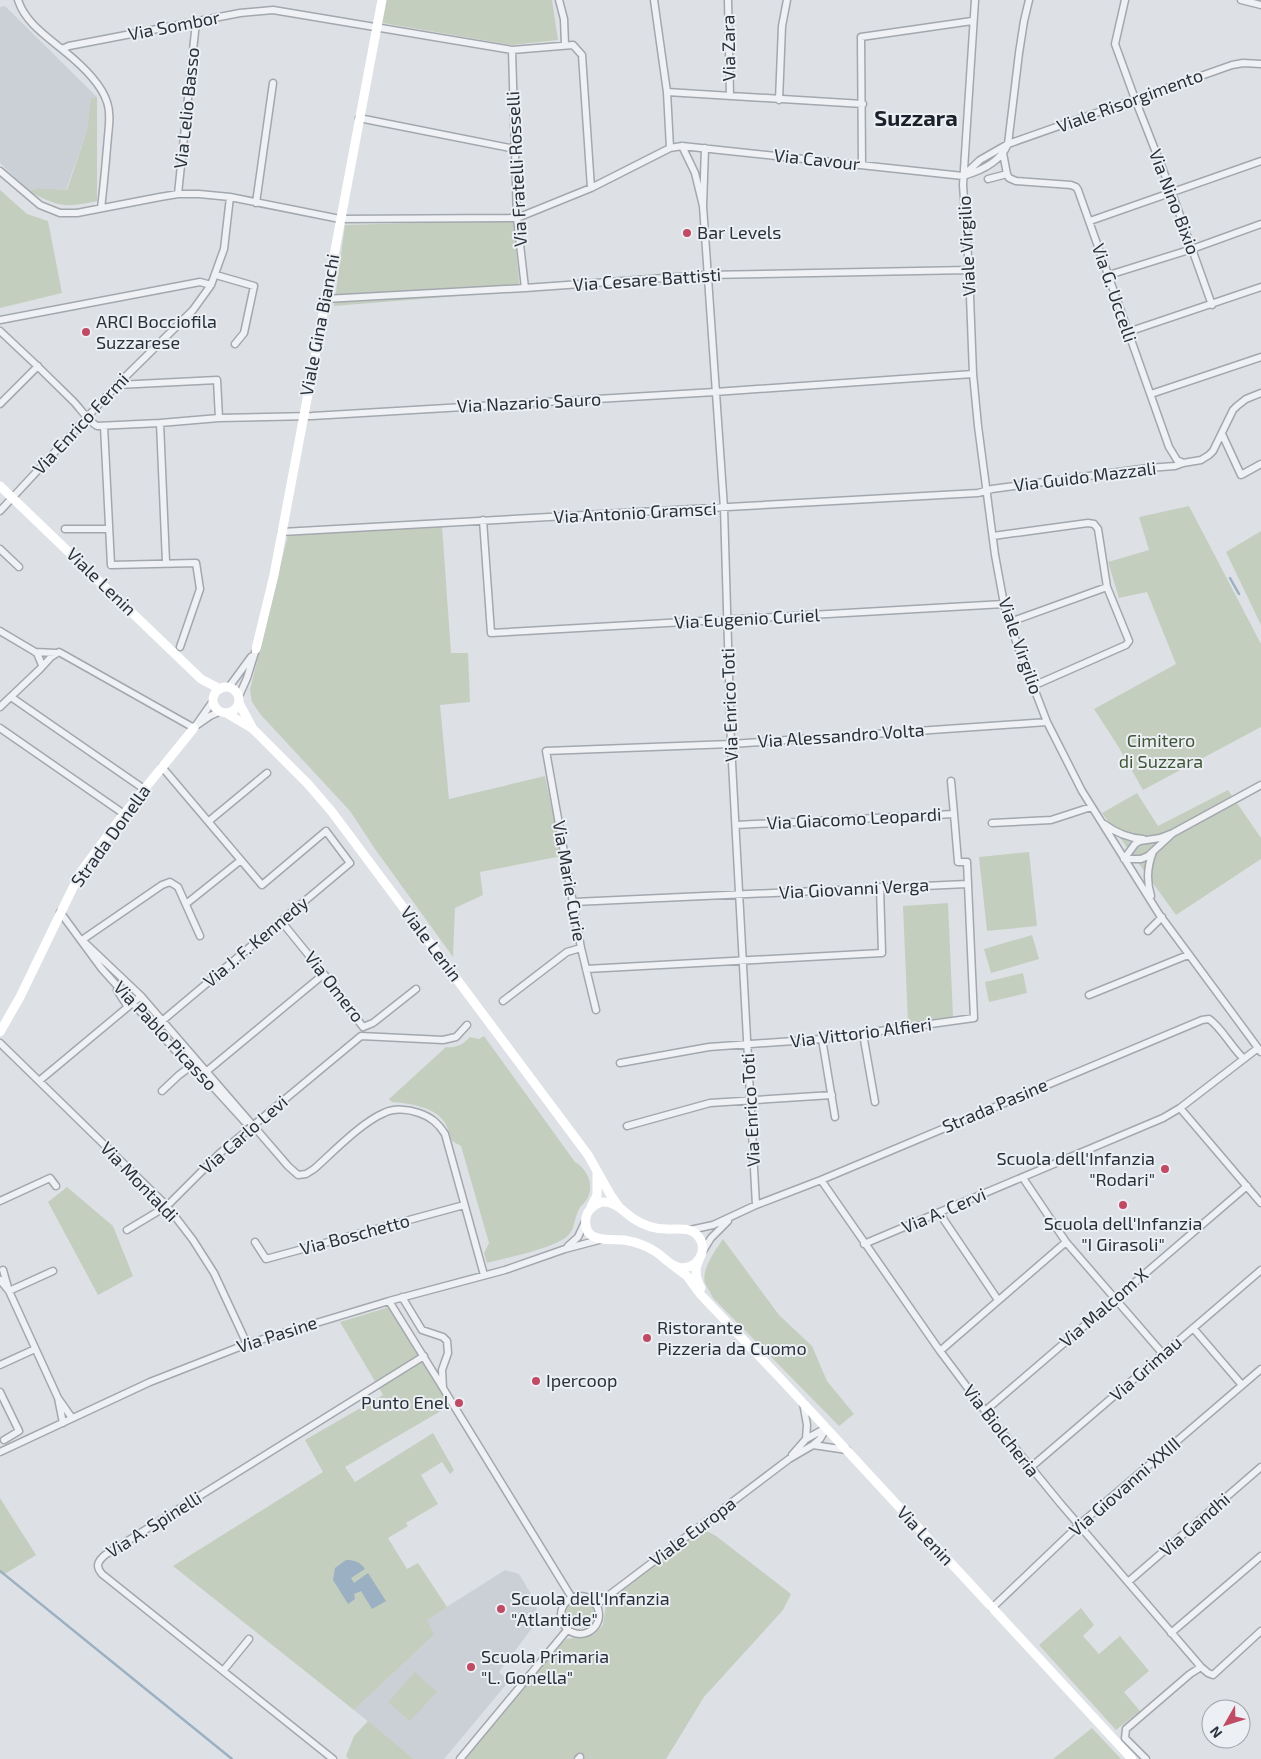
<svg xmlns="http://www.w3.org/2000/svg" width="1261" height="1759" viewBox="0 0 1261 1759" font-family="'Exo 2',sans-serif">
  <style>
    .built { fill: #cbd0d6 }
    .green { fill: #c4cebf }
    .water { fill: #9bb0c2 }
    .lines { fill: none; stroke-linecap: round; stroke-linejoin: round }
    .stream { stroke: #9bb0c2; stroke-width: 2.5 }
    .street-casing { stroke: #a3a8ae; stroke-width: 9 }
    .street { stroke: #eff1f4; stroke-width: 6 }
    .secondary { stroke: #fff; stroke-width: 9 }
    .poi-dot { fill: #c04b64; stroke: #eceff3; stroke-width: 2 }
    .labels { text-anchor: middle; stroke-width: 4; stroke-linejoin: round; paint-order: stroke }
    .street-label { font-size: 18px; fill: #28303a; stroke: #eceff3 }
    .poi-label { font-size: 18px; fill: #28303a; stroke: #eceff3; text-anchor: start }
    .park-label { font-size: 18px; fill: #3e5536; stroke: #eceff3 }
    .district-label { font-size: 22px; font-weight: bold; fill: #1a212b; stroke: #eceff3 }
  </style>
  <rect width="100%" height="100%" fill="#dde1e5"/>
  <path class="built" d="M5 6 97 97 91 98 87 130 66 190 37 188 29 191 0 163V7Z
    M505 1570 519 1574 537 1604 535 1624 499 1672 509 1681 444 1759H414L354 1710 433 1636 426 1620Z"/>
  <path class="green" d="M382 0H552L558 40 512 45 377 22Z
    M97 97V201C66 208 57 207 29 191L37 188 67 190 87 130 91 98Z
    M0 190 27 214 48 221 62 293 0 308Z
    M513 220 520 291 334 306 345 225Z
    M1189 506 1261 644V727L1143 790 1118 746 1094 709 1176 664 1147 592 1119 598 1108 562 1149 550 1139 517Z
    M442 526 451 653H468L470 702 440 705 449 799 545 776 562 856 480 872 483 895 455 908 453 957 375 849 350 811 261 715 252 702 250 690 288 535Z
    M1261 531V625L1226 552Z
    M1228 790 1261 838V859L1176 915 1102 813 1137 793 1158 826Z
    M1029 852 1037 926 987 931 979 857Z
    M948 903 953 1017 908 1022 903 906Z
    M1032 935 1039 959 991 973 984 949Z
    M1023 973 1027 993 989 1002 985 982Z
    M484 1036 575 1162C587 1169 595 1185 587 1199 585 1203 580 1206 578 1211 573 1223 575 1233 562 1240 542 1251 509 1257 487 1263L484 1253 489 1243 461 1146 452 1141C449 1132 447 1123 440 1117 429 1106 406 1103 392 1102L389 1099 446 1047C457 1048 462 1045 470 1037L479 1039Z
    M67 1187 113 1226 133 1276 98 1295 48 1202Z
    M723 1239 779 1315 812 1346 827 1381 854 1414 839 1426 713 1298C711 1293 707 1288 705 1283 701 1270 716 1249 723 1239Z
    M389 1307 451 1405 345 1467 355 1482 433 1433 454 1470 450 1474 442 1462 421 1475 438 1504 406 1523 408 1526 388 1538 407 1569 418 1563 447 1607 427 1620 434 1635 354 1710 173 1566 323 1472 305 1440 383 1395 340 1322Z
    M0 1498 36 1555 3 1575 0 1573Z
    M703 1529 716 1536 791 1594 783 1610 704 1697 666 1759H465L520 1689 566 1639 593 1635 603 1625 607 1598Z
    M566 1614a14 14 0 1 1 28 0a14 14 0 1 1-28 0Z
    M1081 1608 1094 1625 1083 1636 1099 1654 1120 1636 1149 1671 1124 1692 1140 1711 1116 1730 1039 1645Z
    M415 1672 437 1692 410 1721 388 1702Z
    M368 1721 414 1759H349L346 1756 354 1736Z
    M1092 1728 1121 1759H1053Z"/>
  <path class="water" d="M346 1560C355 1560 360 1562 365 1569L351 1578 354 1583 368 1573 386 1601 372 1609 361 1591 354 1594 355 1599 348 1604 333 1580 335 1568Z"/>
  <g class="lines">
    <path class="stream" d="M1230 578 1239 594
      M0 1571 232 1759"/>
    <defs>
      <path id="street" d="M18 0C25 22 46 36 63 50 78 62 101 83 107 102 111 113 109 125 108 136 106 160 104 184 101 208
        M559 0 564 19 565 45
        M654 0 667 92 670 148
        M728 0 730 96
        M975 0 963 185 969 270 973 374 978 426 995 555 1004 604 1017 644 1047 722 1082 791 1159 914 1261 1052
        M1125 0 1115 44 1135 99 1172 193 1212 305
        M1241 0 1261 5
        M62 49 69 46 240 13 273 10 512 50 573 45 582 55 591 188
        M512 50 517 218 525 288
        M667 92 863 104
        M779 100 782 26 787 0
        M359 118 515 149
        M682 146 695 173 703 206 705 148
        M1003 153 1007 174
        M862 165 861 37 972 21
        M0 171 40 205 60 213H77L160 197 178 194H199L230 197 340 219 517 218 591 188 670 148 682 146 963 176C981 171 1000 162 1008 144L1019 53 1024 21 1029 0
        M1007 174 1009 178 1016 181 1071 185 1076 187 1078 190 1169 447 1177 460 1183 463
        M964 175 980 160 1008 144 1232 65 1243 63 1261 64
        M988 179 1007 174
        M178 194 196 22
        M256 203 273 83
        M703 206 724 508 731 744 756 1205
        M1090 221 1261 161
        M216 275 254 286 244 333 235 344
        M1109 275 1192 249 1261 224
        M325 299 525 288 706 275 969 270
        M0 320 200 282 211 285
        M0 331C25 354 49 377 73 401 81 409 87 420 97 426L160 423 219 418 312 416 715 392 973 374
        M1128 332 1261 287
        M117 385 217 380 219 418
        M1151 394 1261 357
        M0 404 38 366
        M160 423 166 562
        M104 426 111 565 196 563 200 589 180 647
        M1222 434 1241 475 1261 464
        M0 511 117 385 193 310 211 285 224 249 230 197
        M483 520 491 633 1004 604
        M65 529H108
        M282 532 978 493 992 489 1148 468 1175 466 1183 463 1201 460 1209 455 1213 451 1233 410 1237 406 1246 399 1261 393
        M993 536 1088 523 1094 524 1098 529 1107 587 1129 641 1126 645 1033 686
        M0 549 19 567
        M1010 622 1107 587
        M0 631 37 653 42 665
        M35 652 56 653
        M229 687 251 657
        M239 696 247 678 256 649
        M11 697 144 789
        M0 707 40 669 51 657 59 652 194 728
        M197 725 210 716 219 712
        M0 728 124 814
        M194 728 213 701
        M951 781 954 814
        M209 821 267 773
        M992 823 1051 820 1091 807
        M1104 824C1116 833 1128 838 1143 839
        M1173 833 1148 856 1141 859H1124L1135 844 1140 841 1160 838 1173 833 1261 785
        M1151 896C1146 880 1147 867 1153 852
        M574 902 967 884
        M186 904 241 860
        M60 912 102 969 184 1060 204 1077 245 1122
        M281 921 324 974 363 1027
        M1148 931 1162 917
        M82 940 141 996 288 1166 298 1175 306 1174 314 1169C332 1153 362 1122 384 1113 394 1108 408 1109 419 1113 431 1117 438 1123 445 1134L484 1275
        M82 940 162 885 170 882 178 887 200 936
        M586 969 882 953 880 887
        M117 990 128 1007
        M1089 995 1188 955
        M503 1001 567 952 581 948
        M596 1010 581 948 546 751 731 744 1047 722
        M363 1027 373 1023 416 989
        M160 1034V1025L162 1021 350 863 326 831 262 885 162 767
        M863 1034 875 1102
        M822 1039 835 1117
        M0 1043 167 1206 193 1240 214 1273 247 1344
        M620 1063 709 1047 822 1039 974 1018 967 862H958L954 814 736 825
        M207 1071 324 974
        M39 1081 141 996
        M162 1091 179 1075 194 1064
        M1180 1108 1261 1203
        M627 1126 710 1103 832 1095
        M1023 1178 1066 1242 1163 1354
        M821 1180 940 1351 985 1411 1060 1503 1201 1667 1208 1673 1213 1675 1261 1631
        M0 1201 50 1178 56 1186
        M940 1212 944 1220 998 1300
        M127 1230 167 1206 220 1153 361 1036 443 1040 456 1037 467 1025
        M690 1230 713 1225 756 1205 821 1180 1202 1020 1209 1019C1222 1028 1231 1047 1244 1059
        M255 1242 266 1259 464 1205
        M864 1244 1163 1118 1180 1108 1258 1048
        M568 1246 578 1237 585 1222
        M703 1251 711 1238 728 1221
        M53 1271 9 1291 58 1398
        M0 1280 9 1291 3 1270
        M389 1301 443 1388 442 1370 448 1353 447 1341 443 1337 422 1330 402 1297
        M1193 1328 1242 1385
        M940 1351 1066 1242
        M0 1365 35 1349
        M443 1388 572 1598
        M0 1392 19 1431 4 1440
        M985 1411 1247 1186
        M63 1423 58 1398 72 1418
        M806 1439 826 1428
        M813 1445 820 1439 826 1429
        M0 1452 150 1382 247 1344 389 1301 505 1270 565 1249 599 1240
        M792 1455 806 1439 807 1425 803 1403
        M1030 1468 1261 1270
        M1128 1582 1261 1467
        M561 1615a19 19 0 1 1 38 0a19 19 0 1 1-38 0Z
        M596 1605 789 1459 813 1445 847 1450
        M992 1608 1079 1525 1261 1369
        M1171 1633 1261 1556
        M223 1671 249 1639
        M333 1759 102 1574C95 1566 98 1561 105 1555L424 1356
        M460 1759 568 1629
        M578 1759 580 1757
        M1146 1759 1125 1738 1126 1729 1190 1674 1201 1667"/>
    </defs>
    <use href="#street" class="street-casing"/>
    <use href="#street" class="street"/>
    <path class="secondary" d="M0 486 201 679 220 689
      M256 649 274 575 382 0
      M213 700a13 13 0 1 1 26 0a13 13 0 1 1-26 0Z
      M239 703 253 729
      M228 714 253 729 308 784 332 812 588 1155 610 1194 619 1207
      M0 1032 20 997 80 873 120 819 194 728
      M601 1202C616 1201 622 1211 634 1219 643 1225 654 1229 666 1229 677 1230 690 1226 698 1236 710 1250 696 1272 678 1267 669 1265 664 1257 656 1252 647 1246 636 1242 624 1240 609 1239 582 1244 586 1217 588 1209 594 1205 601 1202Z
      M591 1207 597 1195V1174
      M699 1260C694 1269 696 1279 701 1288
      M671 1264 687 1276 701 1295 779 1377 1132 1759"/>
  </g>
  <g class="poi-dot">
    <circle cx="687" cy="233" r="5"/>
    <circle cx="86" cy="332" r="5"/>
    <circle cx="1165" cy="1169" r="5"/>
    <circle cx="1123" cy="1205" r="5"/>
    <circle cx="647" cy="1338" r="5"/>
    <circle cx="536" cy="1381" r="5"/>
    <circle cx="459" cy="1403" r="5"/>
    <circle cx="501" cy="1609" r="5"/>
    <circle cx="471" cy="1667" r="5"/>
  </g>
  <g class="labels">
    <g class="street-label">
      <text transform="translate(174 26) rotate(-11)" y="6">Via Sombor</text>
      <text transform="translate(729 48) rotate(-91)" y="6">Via Zara</text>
      <text transform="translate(1130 101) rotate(-20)" y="6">Viale Risorgimento</text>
      <text transform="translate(187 108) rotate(-84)" y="6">Via Lelio Basso</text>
      <text transform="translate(817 160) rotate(6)" y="6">Via Cavour</text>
      <text transform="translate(517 169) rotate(-93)" y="6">Via Fratelli Rosselli</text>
      <text transform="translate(1174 202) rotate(69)" y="6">Via Nino Bixio</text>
      <text transform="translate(967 246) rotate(-93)" y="6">Viale Virgilio</text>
      <text transform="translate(647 280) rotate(-4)" y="6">Via Cesare Battisti</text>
      <text transform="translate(1114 293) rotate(71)" y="6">Via G. Uccelli</text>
      <text transform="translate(320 325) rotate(-79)" y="6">Viale Gina Bianchi</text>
      <text transform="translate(529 403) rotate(-3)" y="6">Via Nazario Sauro</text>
      <text transform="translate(81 424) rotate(-47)" y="6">Via Enrico Fermi</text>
      <text transform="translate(1085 477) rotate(-7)" y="6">Via Guido Mazzali</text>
      <text transform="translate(635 513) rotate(-3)" y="6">Via Antonio Gramsci</text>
      <text transform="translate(101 582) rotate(44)" y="6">Viale Lenin</text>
      <text transform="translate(747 619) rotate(-3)" y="6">Via Eugenio Curiel</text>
      <text transform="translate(1020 646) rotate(71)" y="6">Viale Virgilio</text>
      <text transform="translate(730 705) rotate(-92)" y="6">Via Enrico Toti</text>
      <text transform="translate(841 736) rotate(-4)" y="6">Via Alessandro Volta</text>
      <text transform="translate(854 819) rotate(-3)" y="6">Via Giacomo Leopardi</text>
      <text transform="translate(111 836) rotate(-54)" y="6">Strada Donella</text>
      <text transform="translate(569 881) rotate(80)" y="6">Via Marie Curie</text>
      <text transform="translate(854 889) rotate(-3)" y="6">Via Giovanni Verga</text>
      <text transform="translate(256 942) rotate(-40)" y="6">Via J. F. Kennedy</text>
      <text transform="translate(431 944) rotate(53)" y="6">Viale Lenin</text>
      <text transform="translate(334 987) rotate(52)" y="6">Via Omero</text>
      <text transform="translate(861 1033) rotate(-7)" y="6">Via Vittorio Alfieri</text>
      <text transform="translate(165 1036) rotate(47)" y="6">Via Pablo Picasso</text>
      <text transform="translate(995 1106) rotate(-23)" y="6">Strada Pasine</text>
      <text transform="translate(751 1110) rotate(-93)" y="6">Via Enrico Toti</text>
      <text transform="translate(244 1135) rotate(-41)" y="6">Via Carlo Levi</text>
      <text transform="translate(139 1182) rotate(46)" y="6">Via Montaldi</text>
      <text transform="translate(944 1211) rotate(-23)" y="6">Via A. Cervi</text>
      <text transform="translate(355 1235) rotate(-15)" y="6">Via Boschetto</text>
      <text transform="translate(1104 1308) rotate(-41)" y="6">Via Malcom X</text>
      <text transform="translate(277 1335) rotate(-18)" y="6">Via Pasine</text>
      <text transform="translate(1146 1369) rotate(-41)" y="6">Via Grimau</text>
      <text transform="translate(1001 1431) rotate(52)" y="6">Via Biolcheria</text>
      <text transform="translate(1125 1487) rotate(-41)" y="6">Via Giovanni XXIII</text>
      <text transform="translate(154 1525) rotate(-32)" y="6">Via A. Spinelli</text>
      <text transform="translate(1195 1525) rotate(-41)" y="6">Via Gandhi</text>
      <text transform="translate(693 1532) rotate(-37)" y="6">Viale Europa</text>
      <text transform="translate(925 1536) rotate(47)" y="6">Via Lenin</text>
    </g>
    <g class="poi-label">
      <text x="697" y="239">Bar Levels</text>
      <text x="96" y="328">ARCI Bocciofila<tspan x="96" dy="21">Suzzarese</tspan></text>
      <text x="1155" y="1165" text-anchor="end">Scuola dell'Infanzia<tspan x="1155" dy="21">"Rodari"</tspan></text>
      <text x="1123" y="1230" text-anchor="middle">Scuola dell'Infanzia<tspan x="1123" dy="21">"I Girasoli"</tspan></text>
      <text x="657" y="1334">Ristorante<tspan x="657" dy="21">Pizzeria da Cuomo</tspan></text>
      <text x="546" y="1387">Ipercoop</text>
      <text x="449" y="1409" text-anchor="end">Punto Enel</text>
      <text x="511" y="1605">Scuola dell'Infanzia<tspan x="511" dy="21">"Atlantide"</tspan></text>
      <text x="481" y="1663">Scuola Primaria<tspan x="481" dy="21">"L. Gonella"</tspan></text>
    </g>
    <g class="park-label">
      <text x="1161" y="747">Cimitero<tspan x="1161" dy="21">di Suzzara</tspan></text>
    </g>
    <g class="district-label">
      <text x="916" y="126">Suzzara</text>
    </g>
  </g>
  <g transform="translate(1226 1724) rotate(231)"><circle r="24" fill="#eceff3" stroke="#9ea3a9"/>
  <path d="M0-4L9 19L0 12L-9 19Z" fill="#c04b64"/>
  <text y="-8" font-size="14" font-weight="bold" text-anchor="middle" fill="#28303a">N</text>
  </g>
</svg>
